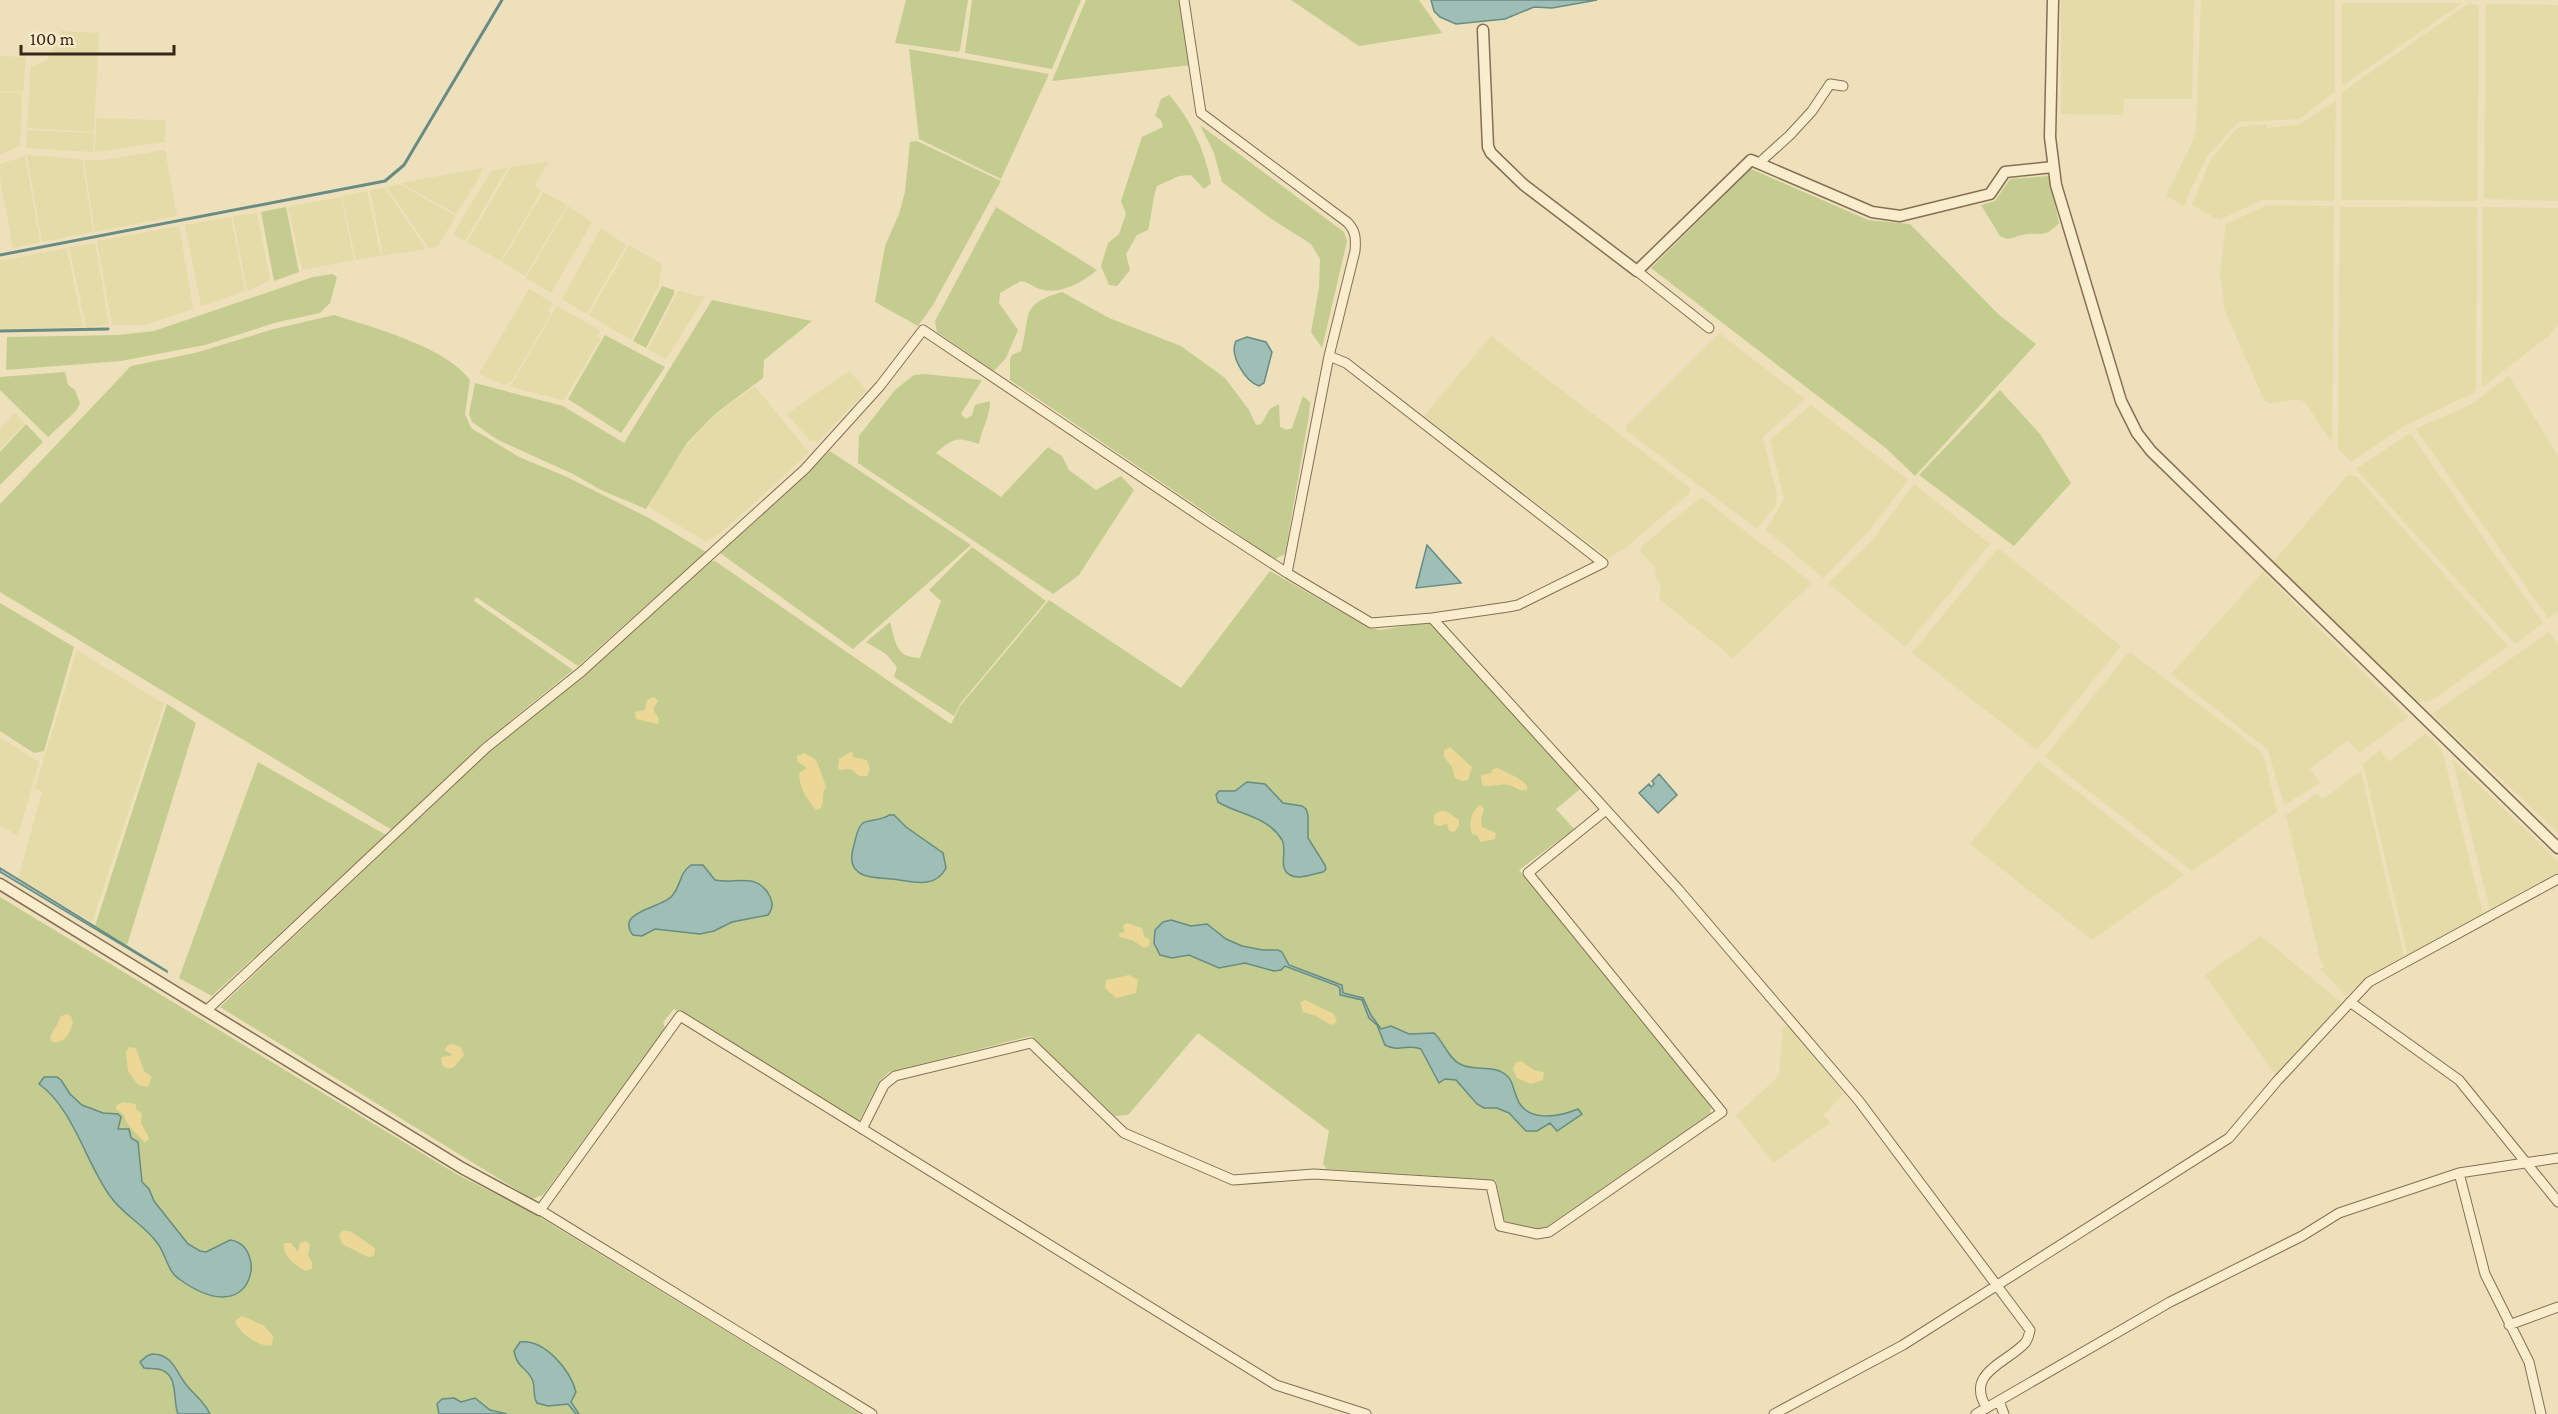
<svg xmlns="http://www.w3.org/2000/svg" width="2558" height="1414" viewBox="0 0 2558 1414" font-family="'Crimson Pro',serif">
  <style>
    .farmland { fill: #e4dba8 }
    .green { fill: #c4cc8f }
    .sand { fill: #ecd796 }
    .water { fill: #9fbfb6; stroke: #678c83; stroke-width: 1.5 }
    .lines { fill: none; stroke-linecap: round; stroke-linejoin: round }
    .stream { stroke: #678c83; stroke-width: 3 }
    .minor-casing { stroke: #856f55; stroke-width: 11 }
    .tertiary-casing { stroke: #856f55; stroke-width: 13 }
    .minor { stroke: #f9edce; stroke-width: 9 }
    .tertiary { stroke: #f9edce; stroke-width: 10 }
  </style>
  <rect width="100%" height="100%" fill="#eee0bb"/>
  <path class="farmland" d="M2061 0H2194L2192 99H2124L2123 115 2061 114Z
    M2201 0H2335V92L2299 119 2238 122 2206 158 2187 197 2185 206 2166 196 2192 143 2196 129Z
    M2342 3H2462L2342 86Z
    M2468 4 2479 5 2477 201 2341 200 2342 92Z
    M2486 4 2558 5V201L2484 199Z
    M61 31 99 33 94 132 27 128 31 67 47 60Z
    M0 56 26 57 23 92 0 91Z
    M0 92 22 93 20 146 0 154Z
    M2336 101 2334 201 2262 200 2219 220 2192 205 2210 161 2232 133 2240 127 2266 124 2267 128 2300 124Z
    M96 118 165 120V142L95 152Z
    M27 130 94 133 93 152 26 148Z
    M165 150 177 216 95 232 84 160H104Z
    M27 155 82 159 93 232 42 242Z
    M25 156 40 242 13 248 0 178V164Z
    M548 161 535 186 541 191 501 261 467 242 511 167Z
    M508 167 465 241 453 234 491 171Z
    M482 168 480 176 456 214 401 183Z
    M399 184 456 216 437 247 429 248 386 187Z
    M385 188 426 249 383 256 370 190Z
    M367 191 381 256 356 260 342 196Z
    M543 192 567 205 525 276 502 262Z
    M341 197 354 260 302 270 288 207Z
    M2267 205 2334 206 2332 443 2305 402 2298 399 2270 404 2264 400 2225 311 2220 275 2226 224Z
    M568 206 592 222 551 293 526 278Z
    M2340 207H2477L2476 389 2473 393 2406 425 2351 462 2338 449Z
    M2483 207 2558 208V324L2549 336 2482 387Z
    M257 213 270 280 247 291 233 216Z
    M231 217 245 291 201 306 185 225Z
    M179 226 193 309 145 325H112L97 241Z
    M601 228 626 245 587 314 562 299Z
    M95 243 109 325 86 327 69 247Z
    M629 245 662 264 659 285 631 340 589 315Z
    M67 248 83 327 0 329V261Z
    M529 289 553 303 548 310 551 314 511 382 504 385 479 374Z
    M678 291 705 297 666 359 648 349Z
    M557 306 600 330 597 336 601 338 564 400 510 387Z
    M1719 333 1805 399 1763 437 1777 496 1776 505 1757 529 1627 431 1626 426Z
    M1491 336 1690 488V493L1624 549 1608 558 1424 416Z
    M849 371 867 390 817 443 813 440 811 442 787 414Z
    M2509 376 2558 456V611L2548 618 2416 429 2472 404Z
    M755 386 809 453 722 532 706 542 649 507 659 487 687 445 715 415Z
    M1811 405 1908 480 1870 530 1823 578 1766 530 1784 499 1770 440Z
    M15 413 25 423 0 449V428Z
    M2410 433 2543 623 2515 644 2356 469Z
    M2347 476H2356L2508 646 2432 700 2418 703 2273 562Z
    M1914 484 1990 544 1905 647 1828 583 1872 541Z
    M1701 497 1812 583 1733 658 1659 599 1661 586 1656 578 1655 566 1641 552V547Z
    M1998 548 2121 646 2037 750 1912 653Z
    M2263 572 2408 717 2359 753 2348 740 2310 769 2320 783 2284 805 2268 750 2171 674Z
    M2549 632 2558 645V833L2432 714Z
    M77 650 164 704 92 922 18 879 42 792 35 788Z
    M2131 653 2258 749 2264 757 2277 812 2192 871 2045 757 2127 654Z
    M2426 733 2442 750 2483 914 2408 956 2363 764 2380 750 2389 762Z
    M0 737 39 762 18 836 0 825Z
    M2452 759 2558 861V872L2490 910Z
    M2038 761 2184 875 2092 940 1970 844Z
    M2361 771 2404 956 2362 981 2346 996 2320 969 2324 966 2320 959 2286 815 2316 794 2323 799Z
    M2261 936 2342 1003 2276 1076 2205 975Z
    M1787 1024 1844 1093 1824 1115 1830 1123 1773 1163 1736 1115 1779 1076 1783 1027Z"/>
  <path class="green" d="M906 0H968L960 50 958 52 895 43Z
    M972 0H1081L1052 69 965 53Z
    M1086 0H1181L1192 65 1052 81Z
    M1291 0H1419L1442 33 1359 46Z
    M909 49 1049 74 1001 179 919 139Z
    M1169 95C1191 119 1205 152 1211 183L1204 189 1191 175 1179 176 1157 186C1152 201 1152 215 1148 230L1137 235 1126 254 1130 270 1117 286 1109 285 1101 266 1108 243 1119 234 1126 214 1121 201 1142 137 1163 127 1161 120 1155 116 1161 99Z
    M1200 125 1344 232 1347 241 1322 348 1311 332 1319 288 1320 259 1311 244 1270 218 1222 182 1214 153Z
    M917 141 1001 181 933 305 918 326 875 302 885 246 899 214 905 192 910 142Z
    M1751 169 1868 220 1910 224 1998 314 2036 344 1915 476 1887 449 1651 268Z
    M2049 176 2059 223C2043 240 2040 231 2022 235 2016 236 2013 239 2007 239L2000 236 1981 205 1995 201 2010 179Z
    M286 207 299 272 274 281 261 212Z
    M996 207 1097 270C1084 281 1062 294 1044 290 1035 289 1030 282 1021 281L1000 293 999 303 1018 330 1006 358 994 371 937 332 935 321Z
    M333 274 337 277 330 303 320 313 278 322 205 345 121 361 6 370 7 337 118 335 154 331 313 277Z
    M662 286 674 290V294L646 348 633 341Z
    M1062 292 1109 318 1181 346 1225 378 1249 410 1256 425 1261 424 1270 409 1279 404 1280 427 1286 430 1292 428 1303 396 1310 402 1309 415 1285 554 1275 559 1010 380V359L1012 355 1021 351C1032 315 1018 305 1062 292Z
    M712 300 812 321 764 360 763 378 715 414 687 443 646 509 601 490 573 474 498 440 472 422 469 414 475 383 563 406 624 443Z
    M334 315C372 327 446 347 470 380L465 414 471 428 519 457 567 477 649 518 706 552 578 666 476 597 474 601 573 670 484 742 392 830 0 592V504L131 366 195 353 274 329Z
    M605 335 665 367 621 433 568 399Z
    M65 372 68 385 75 390 80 403 76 411 48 437 0 390V377Z
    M925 374 982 380 961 414 966 419 972 415 975 405 990 401C990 417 982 428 979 444 957 436 953 438 936 453L1001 497 1048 447 1062 456 1069 470 1096 490 1121 476 1134 490 1079 575 1053 594 858 463 859 436 895 390 914 375Z
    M2000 390 2040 434 2071 483 2014 546 1919 475Z
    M26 424 43 442 0 485V452Z
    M830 451 971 545 853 649 720 553Z
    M972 547 1046 601 960 704 954 716 894 677 897 667 886 654 866 642 890 622C896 643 895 657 920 658L941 601 929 590Z
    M711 561H715L951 724 960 706 1049 600 1181 688 1270 571 1369 628 1380 630 1430 622 1580 789 1556 809 1574 829 1519 870 1711 1106 1710 1114 1546 1227 1537 1229 1506 1222 1503 1218 1496 1180 1327 1169 1323 1164 1329 1131 1198 1033 1128 1115 1115 1116 1031 1036 889 1072 880 1080 859 1121 674 1009 663 1022 665 1028 543 1195 532 1199 220 1007 489 752 584 676Z
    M0 603 74 647 44 751 34 753 0 731Z
    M167 704 196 723 127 945 95 926Z
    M258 762 386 835 212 996 179 978Z
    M0 897 458 1175 528 1210 861 1414H0Z"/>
  <path class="sand" d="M654 697 658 701 653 709 659 719 658 724 636 719 635 712 645 710 647 700Z
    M1450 747 1472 767 1468 780 1462 781 1455 778 1452 767 1444 757V750Z
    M852 751 853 757 867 760 870 769 867 776H859L851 769 840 770 838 768 839 759Z
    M804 753 816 760C817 762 826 785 826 787 821 794 825 801 821 808L816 810C807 799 799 788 799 773L807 768 797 761V756Z
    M1498 768C1507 774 1520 776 1527 786V790C1519 792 1515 786 1508 785 1499 783 1491 788 1482 785L1481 775 1491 773 1493 769Z
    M1480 805 1484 809 1481 819 1482 827 1496 833 1495 839 1481 842 1477 835 1472 834C1469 823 1470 813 1480 805Z
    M1440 811H1446L1459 820V826L1454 832 1449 831 1447 824 1439 826 1434 824V815Z
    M1127 923 1142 928 1144 936 1150 940 1149 946 1144 948 1132 940 1119 937V933L1125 932 1123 926Z
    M1129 975 1138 980 1136 993 1116 998 1105 988 1106 980Z
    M1305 1000 1334 1014 1337 1022 1331 1025 1316 1016 1303 1012 1300 1002Z
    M66 1014 71 1016 73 1022C70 1033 65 1044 52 1042L50 1038C52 1030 58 1026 60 1017Z
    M452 1044 461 1047 464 1055 454 1067 448 1069 443 1066 441 1061 442 1057 453 1055 444 1050 448 1045Z
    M129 1047 136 1048 144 1071 152 1077 148 1087 138 1085 128 1071 126 1052Z
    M1521 1061 1534 1070 1544 1072 1543 1080 1531 1084 1517 1078 1513 1069 1515 1063Z
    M123 1102 136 1104V1109L142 1114 141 1123 149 1138 147 1141 145 1142C137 1135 126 1125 124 1115L116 1109V1106Z
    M343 1231H350L375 1248 374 1256 368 1257 342 1244 339 1234Z
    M306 1241 310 1245 308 1255 312 1263V1269L306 1271C296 1266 282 1256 284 1243H291L298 1252 300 1243Z
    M242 1316 263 1325 273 1336 272 1345C261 1349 238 1332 235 1321Z"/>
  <path class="water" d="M1431 0H1597L1552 8 1534 7 1505 19 1456 24 1440 17 1434 11Z
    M1247 337 1266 342 1272 352 1264 383 1259 386C1245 381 1229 355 1236 341Z
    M1427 545 1461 583 1416 588Z
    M1659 774 1677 795 1658 813 1639 793 1649 784 1651 787 1654 784 1652 781Z
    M1247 782 1265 784 1283 803 1302 806 1306 809 1308 815V838L1325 865 1326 869 1323 872C1313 874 1298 880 1290 875 1277 868 1288 851 1282 840 1268 816 1239 815 1218 802L1216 795 1219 791H1235Z
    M889 815H894L906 827 943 853 946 868C935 890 911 881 892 879 868 877 844 877 854 845 856 838 857 827 863 823 870 819 881 821 889 815Z
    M691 865H703L715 880C735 884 755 873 768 893 773 902 774 907 768 915L732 922 714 931 700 934 655 929 642 936 633 935C615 912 660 908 671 897 681 887 679 873 691 865Z
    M0 868 167 971V972L0 872Z
    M1171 920 1191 926 1207 924 1226 939 1242 946 1263 950H1278L1282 952 1289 965 1339 984 1342 985 1343 993 1363 998 1371 1015 1381 1029 1391 1026 1409 1034 1434 1033C1444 1042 1448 1058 1460 1064 1475 1072 1491 1064 1505 1074 1513 1080 1513 1089 1517 1098 1526 1123 1559 1117 1578 1109L1582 1114 1557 1131 1550 1123 1537 1131H1526L1509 1113 1497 1108H1484L1477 1104 1456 1080 1445 1079 1439 1083 1421 1049C1408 1043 1400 1053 1385 1045L1377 1025 1369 1018 1362 1000 1340 995V989L1338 986 1285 966 1281 970 1274 971 1245 963 1219 968 1189 955 1172 958 1160 955 1154 943 1155 930 1163 922Z
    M44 1077H57L61 1080 70 1094 82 1105 103 1113 118 1114 121 1117 118 1129H129L131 1138 138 1142 142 1182 149 1189 154 1201 188 1244 200 1251 206 1252 230 1240C269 1245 255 1334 179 1279 168 1272 166 1255 158 1244 145 1225 123 1215 110 1196 86 1163 73 1108 39 1084Z
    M520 1342C545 1339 570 1370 576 1392L571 1402 579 1414H576L568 1404 548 1406 537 1403C532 1395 536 1387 532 1379 526 1366 518 1370 514 1351Z
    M152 1354C175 1354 176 1375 189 1388 197 1397 205 1403 210 1414H178C172 1400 180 1373 158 1369 153 1368 149 1369 144 1368L140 1362 147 1356Z
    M454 1398 461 1402 475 1398 490 1410 507 1414H439L437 1404 442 1399Z"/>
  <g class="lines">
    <path class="stream" d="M0 255 385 181 404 165 502 0
      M0 331 108 329"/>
    <defs>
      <path id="minor" d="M1184 0 1201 113 1347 222C1356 231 1356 239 1355 251L1329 356 1287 573
        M1759 163 1790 135 1812 111 1830 84 1843 86
        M1637 271 1709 328
        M1432 618 1678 889 1859 1101 2030 1330C2029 1334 2028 1340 2025 1343 2007 1363 1964 1373 1987 1408
        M2350 1002 2459 1080 2558 1202
        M207 1010 487 747 581 672 805 469 880 386 923 330 1210 523 1287 573 1371 623 1432 618 1508 607 1518 605 1603 563 1346 363 1329 356
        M862 1129 884 1085 895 1076 1031 1043 1124 1133 1233 1180 1314 1174 1491 1185 1500 1226 1537 1234 1549 1232 1722 1112 1528 873 1606 810
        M2459 1173 2485 1274 2529 1362 2541 1414
        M2509 1325 2558 1307
        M1999 1401 2004 1414
        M872 1414 540 1210 680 1016 1276 1385 1366 1414
        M1774 1414 1903 1345 2229 1138 2277 1081 2369 982 2558 879
        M1976 1414 2170 1302 2302 1236 2339 1213 2459 1173 2558 1158"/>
      <path id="tertiary" d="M2053 0 2050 137 2056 185 2121 401 2137 433 2151 451 2558 848
        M1483 30 1488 147 1491 153 1524 185 1637 271 1751 160 1872 212 1900 216 1990 194 2005 172 2053 167
        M0 884 462 1168 540 1210"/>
    </defs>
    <use href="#minor" class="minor-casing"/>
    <use href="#tertiary" class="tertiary-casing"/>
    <use href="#minor" class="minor"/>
    <use href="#tertiary" class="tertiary"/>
  </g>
  <path d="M21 45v9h153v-9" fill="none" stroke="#34271a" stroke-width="3"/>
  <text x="30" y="45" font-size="18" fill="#34271a" stroke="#f6eaca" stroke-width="4.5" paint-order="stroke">100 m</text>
</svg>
